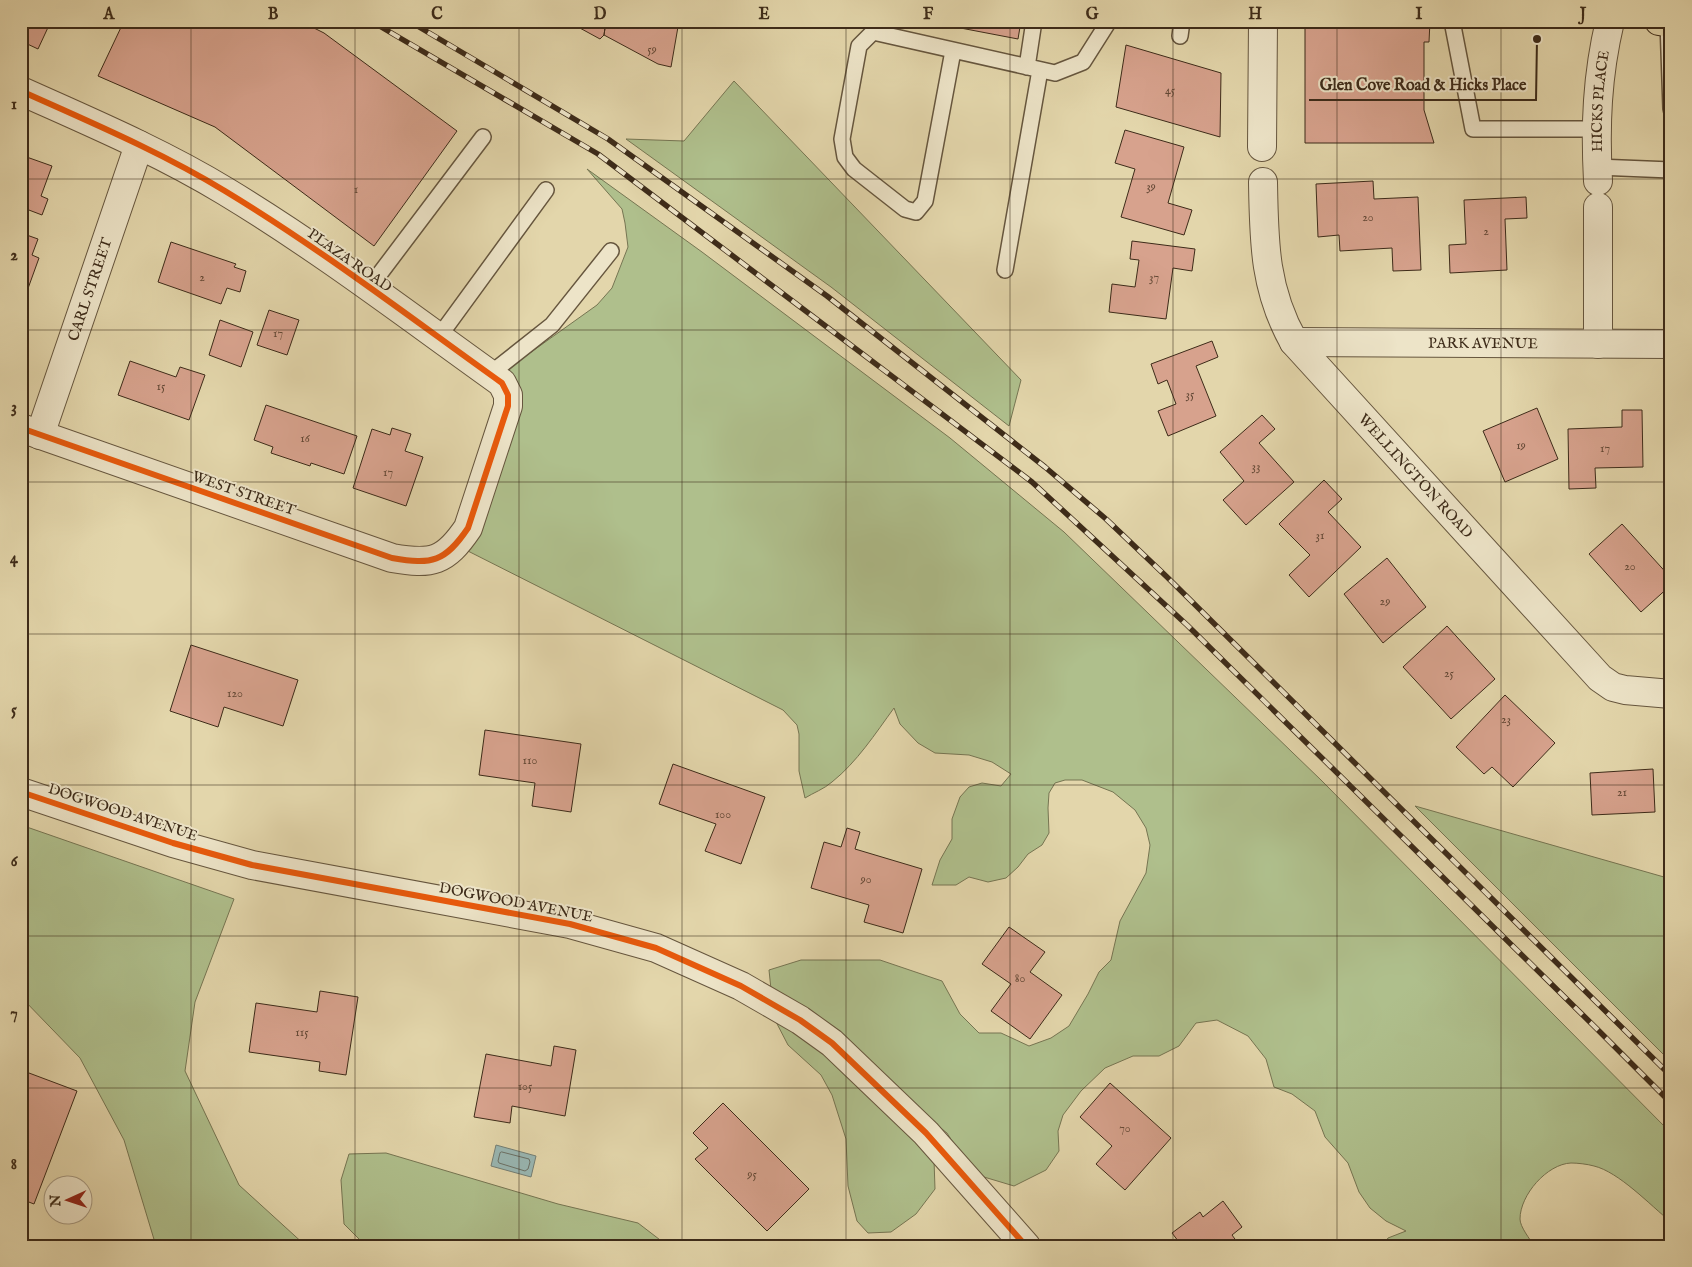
<svg xmlns="http://www.w3.org/2000/svg" width="1692" height="1267" viewBox="0 0 1692 1267" font-family="'IM FELL English',serif">
  <style>
    .green { fill: #afbf8c; stroke: #767552 }
    .water { fill: #99b7b3; stroke: #747f75 }
    .lines { fill: none; stroke-linecap: round; stroke-linejoin: round }
    .shore { stroke: #6b7166; stroke-width: 1 }
    .building { fill: #d7a28d; stroke: #3d2b19 }
    .lane-casing { stroke: #66563e; stroke-width: 18 }
    .street-casing { stroke: #66563e; stroke-width: 30 }
    .primary-casing { stroke: #3d2b19; stroke-width: 30 }
    .lane { stroke: #ede4c8; stroke-width: 15 }
    .street { stroke: #ede4c8; stroke-width: 28 }
    .primary { stroke: #e3d6ab; stroke-width: 28 }
    .rail-casing { stroke: #3d2b19; stroke-width: 5.5 }
    .rail { stroke: #ede4c8; stroke-width: 4; stroke-dasharray: 11; stroke-linecap: butt }
    .cycleway-casing { stroke: #ede4c8; stroke-width: 9 }
    .cycleway { stroke: #e8590c; stroke-width: 6 }
    .grid { fill: none; stroke: #3d2b19; stroke-width: 1; stroke-opacity: 0.55 }
    .labels { text-anchor: middle; stroke-width: 4; stroke-linejoin: round; paint-order: stroke }
    .number-label { font-size: 12px; fill: #644936 }
    .street-label { font-size: 15px; fill: #3d2b19; stroke: #ede4c8 }
    .leader { fill: none; stroke: #3d2b19; stroke-width: 2 }
    .callout-dot { fill: #3d2b19; stroke: #ede4c8; stroke-width: 2 }
    .callout-label { font-size: 16px; text-anchor: middle; font-weight: bold; fill: #3d2b19; stroke: #ede4c8; stroke-width: 4; stroke-linejoin: round; paint-order: stroke }
    .neatline { fill: none; stroke: #3d2b19; stroke-width: 2 }
    .grid-label { font-size: 16px; text-anchor: middle; font-weight: bold; fill: #3d2b19 }
  </style>
  <rect width="100%" height="100%" fill="#e3d6ab"/>
  <filter id="stains"><feTurbulence type="fractalNoise" baseFrequency=".004" numOctaves="4"/><feColorMatrix values="0 0 0 0 .2 0 0 0 0 .09 0 0 0 0 .02 0 0 0 .5 -.17"/></filter>
  <radialGradient id="worn" r=".72"><stop offset=".6" stop-color="#630" stop-opacity="0"/><stop offset="1" stop-color="#630" stop-opacity=".3"/></radialGradient>
  <path class="green" d="M734 81 1021 380 1009 426 831 287 626 139 684 141Z
    M587 169 702 252 950 438 1064 532 1321 780 1671 1133V1222C1650 1205 1619 1172 1594 1166 1587 1164 1577 1163 1571 1163 1547 1164 1520 1195 1520 1219 1520 1227 1530 1239 1534 1246H1382L1388 1238 1406 1231 1386 1221 1370 1208 1359 1192 1348 1163 1325 1137 1315 1111 1292 1094 1274 1087 1266 1059 1248 1036 1217 1020 1196 1023 1179 1046 1159 1056H1133L1105 1068 1081 1091 1063 1115 1058 1131 1059 1151 1046 1170 1014 1186 984 1177 961 1155 947 1133 918 1110 934 1160 935 1189 916 1214 891 1232 868 1233 857 1221 848 1186 846 1139 832 1095 821 1075 788 1045 774 1018 769 970 801 960H880L942 981 960 1014 979 1033H1001L1029 1046 1051 1038 1069 1026 1088 994 1099 972 1111 960 1120 921 1146 873 1150 845 1146 828 1135 810 1113 792 1082 780H1065L1055 783 1049 793 1048 808 1049 833 1042 845 1028 854 1018 867 1006 878 988 882 969 877 956 885H932L940 860 952 839V819L960 797 969 787 982 783 1001 786 1011 774 992 762 969 755 935 753 918 743 900 724 894 708C875 734 857 762 832 782 824 789 813 793 805 798L799 771V734L797 725 783 710 456 545 508 406 499 375 597 305 612 288 628 247 625 223 622 209Z
    M1415 806 1671 879V1062Z
    M21 825 234 899 195 1002 185 1071 239 1185 306 1246H156L124 1140 80 1058 21 997Z
    M386 1153 558 1204 638 1223 668 1246H366L344 1224 341 1180 349 1154Z"/>
  <path class="water" d="M496 1145 536 1156 531 1177 491 1166Z"/>
  <g class="lines">
    <path class="shore" d="M502 1152 529 1159 530 1162 528 1169 525 1171 499 1163 498 1161 500 1153Z"/>
  </g>
  <path class="building" d="M21 21H51L38 49 21 41Z
    M124 21H300L324 33 457 131 374 246 215 127 98 76Z
    M567 21H606L604 35 600 39Z
    M606 21H679L671 67 658 64 604 35Z
    M924 21H1021L1018 39Z
    M1305 21H1430L1429 42H1424V110L1434 143H1305Z
    M1126 45 1221 73 1220 137 1116 107Z
    M1125 130 1184 147 1168 203 1192 210 1184 235 1121 217 1135 169 1115 163Z
    M21 155 52 166 41 196 48 199 42 215 21 207Z
    M1373 181 1374 199 1418 197 1421 270 1393 271 1392 248 1340 251 1339 235 1318 237 1316 184Z
    M1526 197 1527 218 1505 219 1507 270 1450 273 1449 245 1466 244 1464 200Z
    M1667 228H1671V248H1668Z
    M21 233 38 239 32 255 39 258 26 294 21 292Z
    M1132 241 1195 249 1192 271 1173 268 1166 319 1109 312 1112 284 1135 287 1139 260 1130 259Z
    M171 242 236 264 234 267 246 271 240 292 227 288 221 304 158 282Z
    M269 310 299 320 287 355 257 345Z
    M220 320 253 332 241 367 209 355Z
    M1212 341 1218 357 1196 366 1216 416 1168 436 1158 411 1176 404 1167 380 1158 384 1151 364Z
    M130 361 176 377 180 367 205 375 189 420 118 395Z
    M266 405 357 436 344 474 311 463 310 466 271 453 273 447 254 440Z
    M1537 408 1558 459 1505 482 1483 431Z
    M1664 409H1671V474H1665Z
    M1622 410H1642L1643 467 1595 468 1596 488 1569 489 1568 429 1622 427Z
    M1262 415 1275 429 1259 443 1294 482 1246 525 1223 500 1244 481 1220 452Z
    M392 428 411 434 405 451 423 457 406 506 353 488 372 429 390 435Z
    M1324 480 1342 499 1328 512 1361 547 1309 597 1289 575 1310 555 1279 524Z
    M1622 524 1671 578V585L1641 612 1589 554Z
    M1387 558 1426 607 1383 643 1344 594Z
    M21 609 27 611 21 627Z
    M1447 626 1495 679 1451 719 1403 667Z
    M191 645 298 680 283 726 224 707 218 727 170 711Z
    M1505 695 1555 743 1513 787 1492 767 1484 774 1456 747Z
    M485 730 581 744 571 812 532 806 535 783 479 775Z
    M673 764 765 797 741 864 705 851 716 824 659 804Z
    M1653 769 1655 812 1592 815 1590 773Z
    M847 828 860 832 855 849 922 869 903 933 864 922 869 905 811 888 824 842 841 847Z
    M1009 927 1045 952 1030 972 1062 995 1030 1039 991 1011 1011 984 982 964Z
    M320 991 358 997 346 1075 319 1071 320 1062 249 1052 256 1003 317 1012Z
    M554 1046 576 1050 565 1116 512 1106 510 1123 474 1117 486 1054 551 1066Z
    M21 1070 77 1091 34 1204 21 1199Z
    M1110 1083 1171 1138 1125 1190 1096 1164 1112 1146 1080 1117Z
    M723 1103 809 1189 767 1231 695 1159 708 1148 693 1133Z
    M1223 1201 1242 1227 1232 1235 1240 1246H1182L1172 1233 1200 1212 1203 1217Z"/>
  <g class="lines">
    <defs>
      <path id="lane" d="M875 21 873 32 1055 73 1083 62 1109 21
        M1452 21 1473 129H1596
        M1668 23 1671 109
        M873 32 859 46 842 139 845 157 854 169 905 209 916 212 925 201 953 51
        M1180 36 1182 21
        M1027 67 1034 21
        M1597 167 1671 170
        M1005 270 1040 70
        M369 288 483 137
        M438 338 546 190
        M490 374 552 325 611 251"/>
      <g id="street">
        <path d="M21 91C90 122 161 152 225 191 321 249 411 318 502 383L508 395V406L468 528C445 562 432 565 392 558L21 428"/>
        <path d="M1262 147 1263 21"/>
        <path id="s1" d="M1598 181C1595 125 1597 76 1610 21"/>
        <path id="s2" d="M1263 182C1264 241 1264 289 1294 342L1600 678 1613 687 1625 690 1671 694"/>
        <path d="M1598 207V344"/>
        <path id="s3" d="M1294 342 1671 344"/>
        <path id="s4" d="M40 435 139 145"/>
        <path d="M21 792 173 843 252 865 570 924 656 948 741 986 800 1020 832 1043 926 1133 1026 1246"/>
      </g>
      <path id="primary" d="M1659 21 1671 23"/>
    </defs>
    <use href="#lane" class="lane-casing"/>
    <use href="#street" class="street-casing"/>
    <use href="#primary" class="primary-casing"/>
    <use href="#lane" class="lane"/>
    <use href="#street" class="street"/>
    <use href="#primary" class="primary"/>
    <defs>
      <path id="rail" d="M371 21 598 154 1032 482 1187 625 1597 1029 1671 1103
        M409 21 608 139 827 296 1045 467 1106 519 1167 577 1671 1076"/>
    </defs>
    <use href="#rail" class="rail-casing"/>
    <use href="#rail" class="rail"/>
    <defs>
      <path id="cycleway" d="M21 91C90 122 161 152 225 191 321 249 411 318 502 383L508 395V406L468 528C445 562 432 565 392 558L21 428
        M21 792 173 843 252 865 570 924 656 948 741 986 800 1020 832 1043 926 1133 1026 1246"/>
    </defs>
    <use href="#cycleway" class="cycleway-casing"/>
    <use href="#cycleway" class="cycleway"/>
  </g>
  <path class="grid" d="M191 21V1246M355 21V1246M519 21V1246M682 21V1246M846 21V1246M1010 21V1246M1173 21V1246M1337 21V1246M1501 21V1246M21 179H1671M21 330H1671M21 482H1671M21 634H1671M21 785H1671M21 936H1671M21 1088H1671"/>
  <g class="labels">
    <g class="number-label">
      <text x="652" y="53">59</text>
      <text x="1170" y="94">45</text>
      <text x="1151" y="190">39</text>
      <text x="356" y="193">1</text>
      <text x="1368" y="221">20</text>
      <text x="1486" y="235">2</text>
      <text x="202" y="281">2</text>
      <text x="1154" y="281">37</text>
      <text x="278" y="337">17</text>
      <text x="161" y="390">15</text>
      <text x="1190" y="398">35</text>
      <text x="305" y="442">16</text>
      <text x="1521" y="449">19</text>
      <text x="1605" y="452">17</text>
      <text x="1256" y="470">33</text>
      <text x="388" y="476">17</text>
      <text x="1320" y="539">31</text>
      <text x="1630" y="570">20</text>
      <text x="1385" y="605">29</text>
      <text x="1449" y="677">25</text>
      <text x="235" y="697">120</text>
      <text x="1506" y="723">23</text>
      <text x="530" y="764">110</text>
      <text x="1622" y="796">21</text>
      <text x="723" y="818">100</text>
      <text x="866" y="883">90</text>
      <text x="1020" y="982">80</text>
      <text x="302" y="1036">115</text>
      <text x="525" y="1090">105</text>
      <text x="1125" y="1132">70</text>
      <text x="752" y="1178">95</text>
    </g>
    <g class="street-label">
      <text dy="5" stroke="none"><textPath href="#s1" startOffset="80">HICKS PLACE</textPath></text>
      <text transform="translate(350 260) rotate(35)" y="5">PLAZA ROAD</text>
      <text dy="5" stroke="none"><textPath href="#s4" startOffset="154">CARL STREET</textPath></text>
      <text dy="5" stroke="none"><textPath href="#s3" startOffset="189">PARK AVENUE</textPath></text>
      <text dy="5" stroke="none"><textPath href="#s2" startOffset="346">WELLINGTON ROAD</textPath></text>
      <text transform="translate(244 493) rotate(19)" y="5">WEST STREET</text>
      <text transform="translate(123 812) rotate(18)" y="5">DOGWOOD AVENUE</text>
      <text transform="translate(516 902) rotate(11)" y="5">DOGWOOD AVENUE</text>
    </g>
  </g>
  <path class="leader" d="M1537 39L1536 100H1309"/>
  <circle class="callout-dot" cx="1537" cy="39" r="5"/>
  <g class="callout-label">
    <text x="1423" y="90">Glen Cove Road &amp; Hicks Place</text>
  </g>
  <rect width="1692" height="1267" fill="none" stroke="#e3d6ab" stroke-width="55"/>
  <g transform="translate(68 1200) rotate(267)"><circle r="24" fill="#ede4c8" stroke="#a79a82"/>
  <path d="M0-4L9 19L0 12L-9 19Z" fill="#8f2418"/>
  <text y="-8" font-size="14" font-weight="bold" text-anchor="middle" fill="#3d2b19">N</text>
  </g>
  <rect x="28" y="28" width="1636" height="1212" class="neatline"/>
  <g class="grid-label">
    <text x="109" y="19">A</text>
    <text x="273" y="19">B</text>
    <text x="437" y="19">C</text>
    <text x="600" y="19">D</text>
    <text x="764" y="19">E</text>
    <text x="928" y="19">F</text>
    <text x="1092" y="19">G</text>
    <text x="1255" y="19">H</text>
    <text x="1419" y="19">I</text>
    <text x="1583" y="19">J</text>
    <text x="14" y="109">1</text>
    <text x="14" y="260">2</text>
    <text x="14" y="412">3</text>
    <text x="14" y="563">4</text>
    <text x="14" y="715">5</text>
    <text x="14" y="866">6</text>
    <text x="14" y="1018">7</text>
    <text x="14" y="1169">8</text>
  </g>
  <rect width="100%" height="100%" filter="url(#stains)"/>
  <rect width="100%" height="100%" fill="url(#worn)"/>
</svg>
